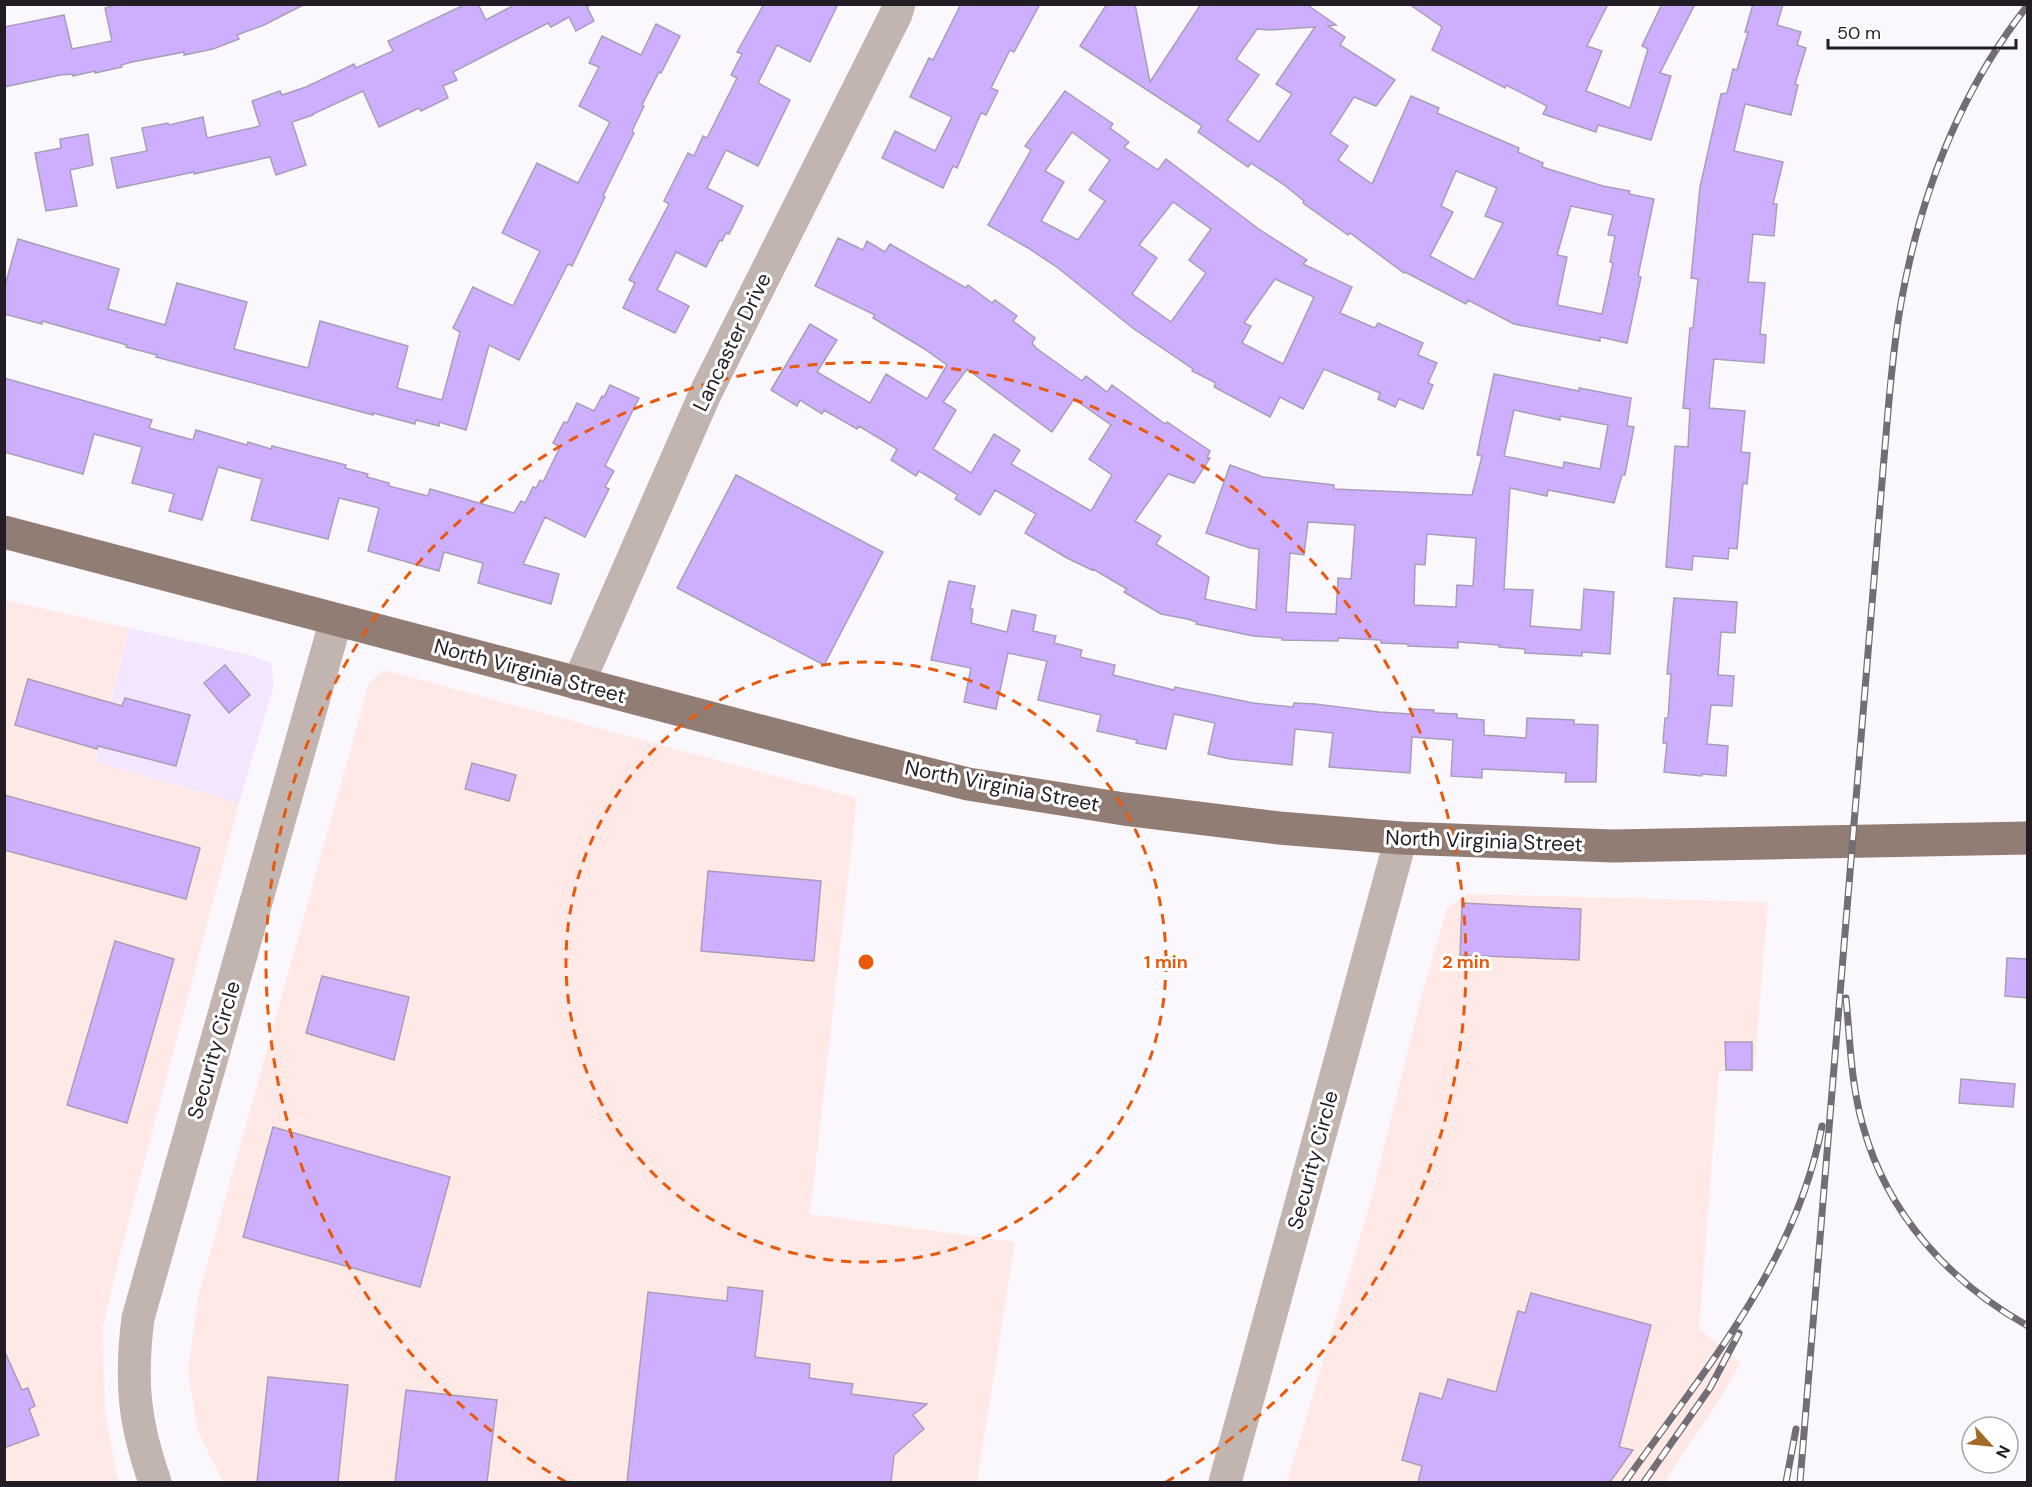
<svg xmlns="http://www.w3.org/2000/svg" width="2032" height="1487" font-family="'DM Sans',sans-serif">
<rect width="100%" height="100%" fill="#fbf8fd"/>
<polygon fill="#f4e6fe" points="129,628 246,654 271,663 274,685 239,803 95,762"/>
<g fill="#ffe9e7">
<polygon points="5,600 129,628 95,762 239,803 120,1254 103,1327 105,1412 117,1476 121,1482 5,1482"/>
<polygon points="384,670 857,798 810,1214 1015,1242 977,1482 223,1482 198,1432 188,1372 198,1297 369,683"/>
<polygon points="1467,894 1768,902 1754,1072 1719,1071 1699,1329 1741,1363 1715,1407 1668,1476 1667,1482 1287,1482 1369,1207 1421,998 1447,908"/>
</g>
<g fill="#cdaeff" stroke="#a79fb7" stroke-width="1.5" fill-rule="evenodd">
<polygon points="119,4 305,4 264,25 237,35 239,39 213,49 184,55 184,52 132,62 121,65 122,67 95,73 95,71 73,76 73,74 60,75 4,87 4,27 64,15 72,49 112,41 105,8"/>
<polygon points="466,4 478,4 486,20 516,4 592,4 587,7 594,21 576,31 569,17 551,27 548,23 453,72 457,80 443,86 448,98 421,111 419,108 379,127 363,91 313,114 313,115 292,122 306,165 276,175 270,157 194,174 194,172 117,188 111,158 147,151 142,128 168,123 169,125 203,117 207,138 260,126 252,101 280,91 282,95 306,87 354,64 356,68 393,51 388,41"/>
<polygon points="764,4 838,4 810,62 777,45 758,83 790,100 758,166 726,150 707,188 743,206 729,234 726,233 722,241 720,240 706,267 676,252 657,290 689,306 675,333 623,308 635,283 629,280 669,204 664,201 688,153 694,156 703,136 707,138 737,78 731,75 742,54 737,52"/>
<polygon points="961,4 1040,4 1014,52 1010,50 991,88 998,91 986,115 981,113 957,168 953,166 943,188 882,158 895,131 935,151 952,117 910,97 929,58 933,60"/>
<path d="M1107,4H1135L1150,82L1201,4H1306L1336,25L1328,26L1345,37L1340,45L1395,80L1376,106L1354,97L1330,134L1348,146L1338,160L1372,184L1411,96L1439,108L1437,113L1519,148L1518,152L1543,163L1542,167L1603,186L1630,191L1629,194L1654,199L1638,276L1641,277L1627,343L1600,337V341L1514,324L1468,300L1466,304L1405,272L1404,273L1350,233L1348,235L1303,203L1304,201L1283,184L1251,163L1248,167L1198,132L1202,126L1080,46ZM1315,27L1276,84L1292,94L1259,142L1227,120L1259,75L1236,59L1257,29L1269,30ZM1456,171L1497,188L1485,216L1503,223L1474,280L1430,256L1453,212L1441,206ZM1571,206L1613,215L1608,235L1615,236L1610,262L1613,263L1602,314L1557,305L1567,257L1557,255Z"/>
<polygon points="1409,4 1608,4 1587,46 1602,51 1586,91 1630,108 1648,49 1642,46 1662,4 1695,4 1660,73 1671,76 1651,140 1598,125 1596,132 1543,114 1547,106 1506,85 1505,88 1432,50 1442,27"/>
<polygon points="1753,4 1783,4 1777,25 1801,32 1797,45 1806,48 1795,84 1798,85 1791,115 1745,104 1734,151 1783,162 1773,204 1777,204 1774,236 1753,234 1748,282 1765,283 1760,334 1766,335 1764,363 1714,359 1709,408 1745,411 1741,452 1750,453 1747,484 1743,483 1737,549 1729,548 1728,559 1693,556 1692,570 1666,567 1675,446 1688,447 1690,409 1683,408 1690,328 1693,328 1698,279 1691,278 1700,187 1721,94 1727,93 1733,69 1737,70 1748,32 1745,32"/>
<polygon points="656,24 680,36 661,73 659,72 642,105 644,106 632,131 634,133 603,196 605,197 572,266 568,264 519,360 489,345 466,430 439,422 439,426 416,420 415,424 373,413 373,415 156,357 157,355 126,347 127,345 42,321 42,324 4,314 4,289 18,239 119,269 108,309 165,325 177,283 247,302 234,349 308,368 320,321 408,346 397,388 442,400 460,332 453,328 473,287 513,306 540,251 502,233 537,163 578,183 610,122 579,106 599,67 589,63 602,36 641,55"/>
<path d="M1065,91L1113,124L1110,128L1129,142L1124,147L1158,170L1166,159L1260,230L1307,260L1303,264L1352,287L1340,313L1375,328L1378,323L1423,343L1418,355L1437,363L1428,383L1433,385L1423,409L1399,399L1395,407L1378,399L1380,393L1324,369L1303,409L1280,397L1270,417L1214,387L1216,383L1192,371L1193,369L1134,329L1058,268L1028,248L988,225L1031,150L1025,146ZM1072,132L1110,160L1089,190L1105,201L1078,240L1041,221L1064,182L1045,171ZM1173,202L1211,229L1189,260L1206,273L1171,322L1132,294L1157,258L1139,245ZM1275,279L1314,297L1283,364L1242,343L1251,326L1244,323Z"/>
<polygon points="88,134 93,165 70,170 77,206 46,211 35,153 61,148 60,139"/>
<path d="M838,238L863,250L867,241L885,252L890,244L966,288L968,285L992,303L995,300L1017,316L1013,321L1035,338L1032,343L1036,348L1082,381L1086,376L1107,392L1112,385L1165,424L1167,422L1210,451L1207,458H1210L1194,483L1168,474L1135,521L1161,536L1156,544L1209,577L1205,599L1256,610L1259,549L1250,548L1206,533L1230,465L1263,477L1334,485V489L1472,495L1482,456L1477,455L1494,374L1579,391V388L1631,398L1627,426L1634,427L1625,475H1622L1614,503L1548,490L1547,496L1510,488L1504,589L1533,590L1530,626L1581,630L1584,589L1614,592L1610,654L1582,652V656L1525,653V649L1499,647V645L1458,642V648L1408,646V644L1381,643V640L1338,638V641L1282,640V638L1253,636L1196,624L1197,622L1187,619L1161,614L1124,592L1127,589L1093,569L1092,570L1067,558L1025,533L1036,514L995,490L980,515L955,499L958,495L939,483L919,471L916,476L891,460L897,449L859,426L857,429L824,410L822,414L800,400L797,406L771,390L810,324L837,340L817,372L870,403L886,374L927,399L947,365L923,348L873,318L875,315L815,286ZM967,369L1052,432L1074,399L1111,425L1089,459L1112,475L1091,511L1011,464L1020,450L994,434L971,473L933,449L956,410L943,402ZM1514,410L1560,420V416L1608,425L1600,469L1564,462L1563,468L1504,456ZM1308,522L1355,525L1351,579L1338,578L1336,614L1286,612L1290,553L1304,555ZM1427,534L1476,538L1473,586L1457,585L1456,607L1414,605L1415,564L1425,565Z"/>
<polygon points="4,378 152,420 149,428 193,440 196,430 247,445 248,442 271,449 272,446 346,465 345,468 368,474 367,477 389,483 389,486 428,496 430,489 514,513 521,501 525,503 533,487 536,488 540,480 543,482 560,447 553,443 564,422 567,423 577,403 594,411 602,396 604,397 610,385 639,398 605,466 614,471 605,487 609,489 585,537 545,517 523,564 559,574 551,604 478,583 483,563 444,552 439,571 368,551 379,508 339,498 328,539 251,520 262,479 218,467 202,520 169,511 174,494 132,483 142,447 94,434 83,474 4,452"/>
<polygon points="736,475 883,552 824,665 677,588"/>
<polygon points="949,581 975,586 970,609 973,609 971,623 1007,632 1012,610 1036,615 1033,631 1056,636 1054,643 1082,650 1080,657 1115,665 1113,675 1174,690 1175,687 1253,703 1293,707 1294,703 1315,704 1379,712 1411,714 1411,709 1434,710 1434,713 1457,714 1457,718 1484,720 1484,735 1526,738 1527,718 1574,720 1574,724 1598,725 1596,782 1565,782 1566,773 1482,769 1482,778 1451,776 1453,740 1412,737 1410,773 1329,767 1333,733 1295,729 1292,765 1230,759 1208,754 1215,723 1174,714 1166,749 1136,743 1137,740 1097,731 1101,715 1038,700 1047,661 1008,653 996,709 964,702 971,668 931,660"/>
<polygon points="1674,598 1737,602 1735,633 1721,632 1718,675 1734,676 1732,706 1711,705 1707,744 1728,746 1726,776 1702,774 1702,776 1664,772 1667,743 1663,743 1665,718 1668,718 1671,674 1667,674"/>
<polygon points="225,665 250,695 229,713 204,683"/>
<polygon points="28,679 122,706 125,698 190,715 176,766 98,746 97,749 15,725"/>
<polygon points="472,763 516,775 509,801 465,789"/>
<polygon points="4,795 200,848 186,899 4,850"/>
<polygon points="708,871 821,881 814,961 701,951"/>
<polygon points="1462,903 1581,909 1579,960 1460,955"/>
<polygon points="115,941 174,959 127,1123 67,1105"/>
<polygon points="2007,958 2028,959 2028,998 2005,996"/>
<polygon points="322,976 409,997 394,1060 306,1033"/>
<polygon points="1725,1042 1752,1042 1752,1070 1726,1070"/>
<polygon points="1961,1079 2015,1084 2013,1107 1959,1103"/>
<polygon points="273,1127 450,1177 420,1287 243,1237"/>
<polygon points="728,1287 763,1291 755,1357 810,1364 809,1378 853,1384 851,1394 927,1404 913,1415 924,1429 894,1455 891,1482 627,1482 648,1292 727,1301"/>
<polygon points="1531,1293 1651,1325 1619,1447 1633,1450 1610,1482 1418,1482 1422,1466 1402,1460 1420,1393 1442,1399 1448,1379 1496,1392 1518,1311 1525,1313"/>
<polygon points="4,1350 22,1390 28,1388 35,1406 29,1409 39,1435 4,1448"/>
<polygon points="268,1377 348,1385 338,1482 257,1482"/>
<polygon points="406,1390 497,1400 487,1482 395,1482"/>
</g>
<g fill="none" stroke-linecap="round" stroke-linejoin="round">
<g stroke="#c2b5b0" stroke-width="33">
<polyline points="578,684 706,392 896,14 899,4"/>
<path d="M155,1482C134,1423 130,1381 138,1318L336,620"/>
<polyline points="1225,1482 1401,838"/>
</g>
<polyline stroke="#927d74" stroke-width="33" points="4,532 844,753 968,784 1124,809 1279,828 1401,838 1613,846 2028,838"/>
<g stroke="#726e74" stroke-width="7">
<g id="rail">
<path d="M1846,998C1850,1040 1851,1085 1863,1126C1887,1214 1949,1282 2028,1326"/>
<path d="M1625,1482C1703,1372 1796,1264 1822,1126"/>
<polyline points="1644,1482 1710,1388 1739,1333"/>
<polyline points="1786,1482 1796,1429"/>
<path d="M1800,1482L1883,470C1888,415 1891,359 1901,303C1920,196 1960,91 2028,5"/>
</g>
</g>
<use href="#rail" stroke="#fff" stroke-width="4.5" stroke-dasharray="14" stroke-linecap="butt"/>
</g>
<g fill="none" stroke="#e8590c" stroke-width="3" stroke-dasharray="10 8">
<circle cx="866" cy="962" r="300"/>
<path d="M566 1482A600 600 0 1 1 1166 1482"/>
</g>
<g text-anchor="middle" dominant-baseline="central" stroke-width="6" stroke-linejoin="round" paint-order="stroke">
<g font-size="21" fill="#221d25" stroke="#fff">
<text transform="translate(732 342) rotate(-64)">Lancaster Drive</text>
<text transform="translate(530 671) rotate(15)">North Virginia Street</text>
<text transform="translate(1002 786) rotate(11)">North Virginia Street</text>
<text transform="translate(1484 841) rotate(2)">North Virginia Street</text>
<text transform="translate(214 1050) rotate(-74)">Security Circle</text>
<text transform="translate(1313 1160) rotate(-75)">Security Circle</text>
</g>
</g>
<circle cx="866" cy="962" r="9" fill="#e8590c" stroke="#fff" stroke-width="3"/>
<g font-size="18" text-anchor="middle" font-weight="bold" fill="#e8590c" stroke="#fff" stroke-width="6" stroke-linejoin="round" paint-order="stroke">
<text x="1166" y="968">1 min</text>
<text x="1466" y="968">2 min</text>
</g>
<rect width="2032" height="1487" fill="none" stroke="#221d25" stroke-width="12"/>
<g transform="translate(1990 1445) rotate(117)"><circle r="28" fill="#ffffff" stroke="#a7a5a8" stroke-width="1.5"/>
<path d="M0-4.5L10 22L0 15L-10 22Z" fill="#a36928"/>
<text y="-9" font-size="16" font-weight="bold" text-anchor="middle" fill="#221d25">N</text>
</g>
<path d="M1828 39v9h188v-9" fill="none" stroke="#221d25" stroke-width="3"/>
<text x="1837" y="39" font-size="18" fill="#221d25" stroke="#ffffff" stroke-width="4.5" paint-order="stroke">50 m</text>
</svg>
